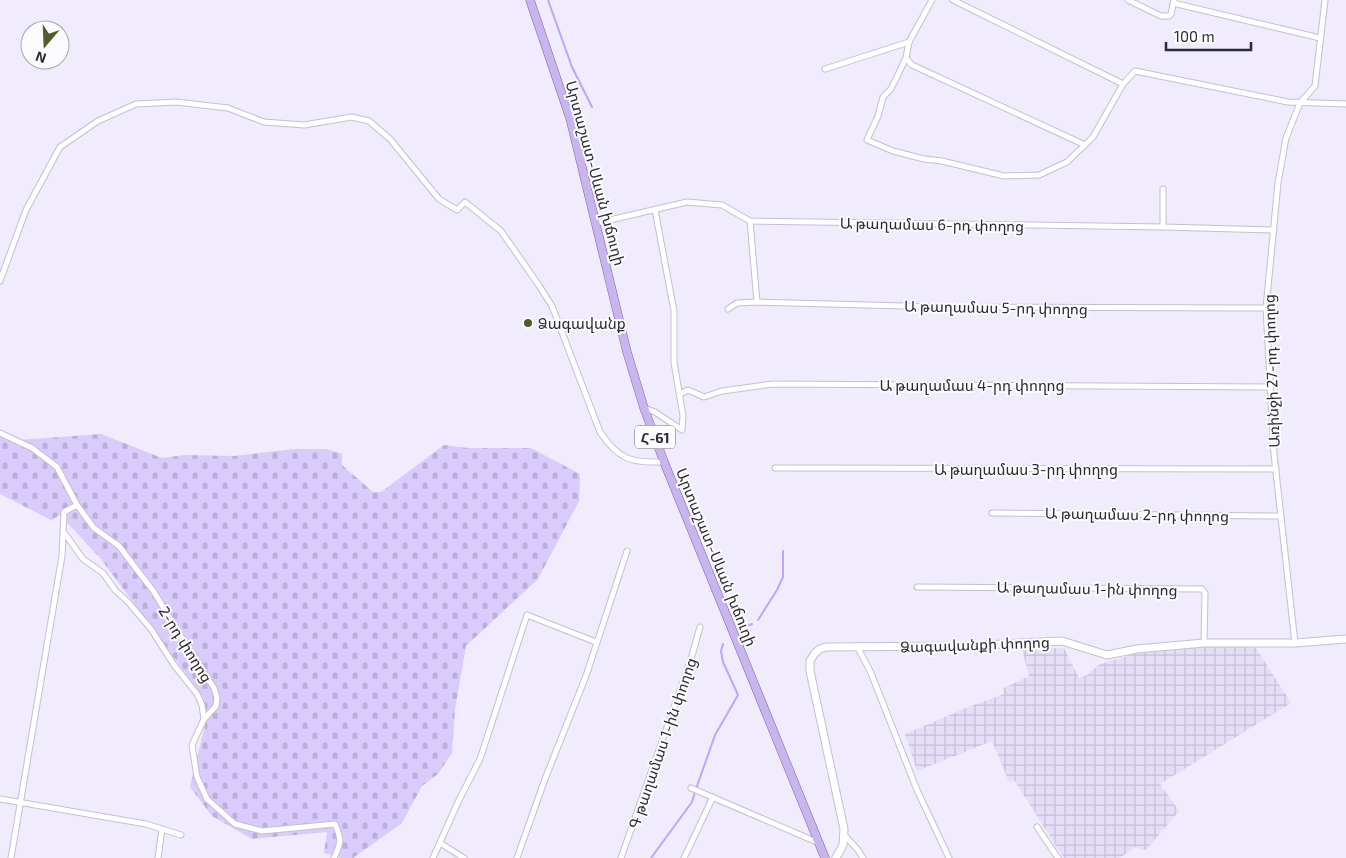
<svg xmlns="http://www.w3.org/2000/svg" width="1346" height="858" font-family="'Exo 2','Noto Sans Armenian',sans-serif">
<defs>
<pattern id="industrial-grid" width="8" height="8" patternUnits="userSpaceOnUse" patternTransform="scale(1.25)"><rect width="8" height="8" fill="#e5def8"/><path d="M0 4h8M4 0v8" fill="none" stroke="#c5bfd5"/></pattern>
<pattern id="cemetery-stones" width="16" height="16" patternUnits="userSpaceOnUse" patternTransform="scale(1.25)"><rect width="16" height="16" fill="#dacbfd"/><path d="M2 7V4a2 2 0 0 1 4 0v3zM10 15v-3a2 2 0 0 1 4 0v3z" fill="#bbaed9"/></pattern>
</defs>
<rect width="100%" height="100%" fill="#f0ebfd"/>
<polygon fill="url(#industrial-grid)" points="1231,645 1256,648 1291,703 1160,784 1179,811 1146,850 1135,847 1120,858 1064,858 1014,780 1009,782 992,741 917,771 905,734 968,707 1004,694 1002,689 1029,676 1022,649 1064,648 1079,678 1087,675 1100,664 1134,654 1175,649"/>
<polygon fill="url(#cemetery-stones)" points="0,434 18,440 101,434 162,458 185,455 234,456 294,449 327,449 342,454 342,465 373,492 381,492 444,445 468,448 531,448 580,474 579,501 538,579 466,646 455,709 452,753 438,774 422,786 402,823 353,858 343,858 324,853 327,832 252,839 212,816 190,787 207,717 203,697 101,559 60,515 51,520 0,494"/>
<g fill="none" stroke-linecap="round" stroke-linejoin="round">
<g stroke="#c0a4fb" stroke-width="2">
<polyline points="548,0 572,67 592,107"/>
<polyline points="758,620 777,590 783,577 783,551"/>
<polyline points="747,626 752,624"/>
<polyline points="696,789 715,735 738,695 723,662 721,651 723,644"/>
<polyline points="651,858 692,802 695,792"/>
</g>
<g stroke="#c4bfd1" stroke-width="7">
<g id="street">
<polyline points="932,0 909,42 906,58 891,89 883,97 878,116 867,140 893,151 924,159 942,161 1004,176 1039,175 1067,162 1093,137 1123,84 1135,71 1288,102 1346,104"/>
<polyline points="953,0 1123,84"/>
<polyline points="1128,0 1161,16 1169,16 1171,14 1174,0"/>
<polyline points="1173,3 1320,38"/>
<polyline points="906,58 912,65 1085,145"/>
<polyline points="825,69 909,42"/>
<polyline points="1163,189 1163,227"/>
<polyline points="750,221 757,302"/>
<polyline points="597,223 687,202 722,205 750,221 1163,227 1274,230"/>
<path d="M0,281L26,210L60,147L98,121L136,104L176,102L228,108L264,122L304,125L352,117L369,121L390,139L439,199L457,210L465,202L501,231L538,284L552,306L600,432C619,460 631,463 664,462"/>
<polyline points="728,309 737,303 757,302 942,307 1266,308"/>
<polyline points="680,394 688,390 704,397 722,391 773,384 1270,387"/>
<polyline points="644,408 655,412 682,430 683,416 674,362 674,311 655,210"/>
<path d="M0,433L32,448L57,467L77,505L94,528L119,546L154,592L188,648L214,688L217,698L216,706L204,719L192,745L197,777L207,799L235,824L262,831L335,824C342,840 341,843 334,858"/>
<polyline points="775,468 1276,469"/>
<polyline points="992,513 1281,516"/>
<polyline points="63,531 83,559 103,573 115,590 128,602 151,629 174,665 197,694 202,705 204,719"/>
<polyline points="917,587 1202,589 1205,593 1204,643"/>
<polyline points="1295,643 1274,454 1266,308 1278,183 1286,138 1300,103 1315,86 1325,0"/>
<polyline points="857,646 871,673 917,790 949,858"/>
<polyline points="691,788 819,843"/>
<polyline points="0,799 146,824 181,835"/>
<polyline points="1037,827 1058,858"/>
<polyline points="845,836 858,850 863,858"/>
<polyline points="440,843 464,858"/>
<polyline points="11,858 62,556 64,512 77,505"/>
<polyline points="158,858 162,829"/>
<polyline points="433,858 459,800 480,759 527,615 596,642"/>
<polyline points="517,858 545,779 586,676 627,551"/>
<polyline points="621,858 691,659 700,627"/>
<polyline points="684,858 713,797"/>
</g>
</g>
<g stroke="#c4bfd1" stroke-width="9">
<polyline id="secondary" points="836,858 843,845 844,829 810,671 810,661 815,653 820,649 826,647 963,646 1062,641 1107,655 1137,649 1204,643 1295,643 1346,639"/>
</g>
<g stroke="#7a65a4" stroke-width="9">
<polyline id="primary" points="530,0 570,118 627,352 644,408 664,462 825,858"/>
</g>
<use href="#street" stroke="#fff" stroke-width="5"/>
<use href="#secondary" stroke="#fff" stroke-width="7"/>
<use href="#primary" stroke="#c8b5ee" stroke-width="8"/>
</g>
<circle fill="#535c2b" stroke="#fcfbfe" stroke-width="2" cx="528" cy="323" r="5"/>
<g text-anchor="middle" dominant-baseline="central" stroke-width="4" stroke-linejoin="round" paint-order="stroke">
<rect fill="#fcfbfe" stroke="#6b696f" stroke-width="1" x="635" y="425.5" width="40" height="23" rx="4"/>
<g font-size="14" font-weight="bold" fill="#2d2b32">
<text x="655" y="437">Հ-61</text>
</g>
<g font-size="15" fill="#2d2b32" stroke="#fcfbfe">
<text transform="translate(596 173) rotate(75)">Արտաշատ-Սևան խճուղի</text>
<text transform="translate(932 224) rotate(1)">Ա թաղամաս 6-րդ փողոց</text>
<text transform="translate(996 307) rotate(1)">Ա թաղամաս 5-րդ փողոց</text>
<text transform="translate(1271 371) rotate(-92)">Առինջի 27-րդ փողոց</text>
<text x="972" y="385">Ա թաղամաս 4-րդ փողոց</text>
<text x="1026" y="469">Ա թաղամաս 3-րդ փողոց</text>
<text transform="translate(1137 514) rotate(1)">Ա թաղամաս 2-րդ փողոց</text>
<text transform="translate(717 557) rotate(68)">Արտաշատ-Սևան խճուղի</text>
<text transform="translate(1087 588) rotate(1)">Ա թաղամաս 1-ին փողոց</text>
<text transform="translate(186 644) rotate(58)">2-րդ փողոց</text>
<text transform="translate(975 644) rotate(-2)">Ձագավանքի փողոց</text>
<text transform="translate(662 743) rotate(-71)">Գ թաղամաս 1-ին փողոց</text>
</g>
<g font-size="15" fill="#2d2b32" stroke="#fcfbfe" text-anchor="start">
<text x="538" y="323">Ձագավանք</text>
</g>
</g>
<g transform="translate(45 45) rotate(199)"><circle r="24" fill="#fcfbfe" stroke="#a9a8ac"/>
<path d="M0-4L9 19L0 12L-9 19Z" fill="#535c2b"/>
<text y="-8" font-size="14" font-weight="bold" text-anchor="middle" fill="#2d2b32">N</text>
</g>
<path d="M1166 42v8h85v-8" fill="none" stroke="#2d2b32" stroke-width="2.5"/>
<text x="1174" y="42" font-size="15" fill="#2d2b32" stroke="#fcfbfe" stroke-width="4" paint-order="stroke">100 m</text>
</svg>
